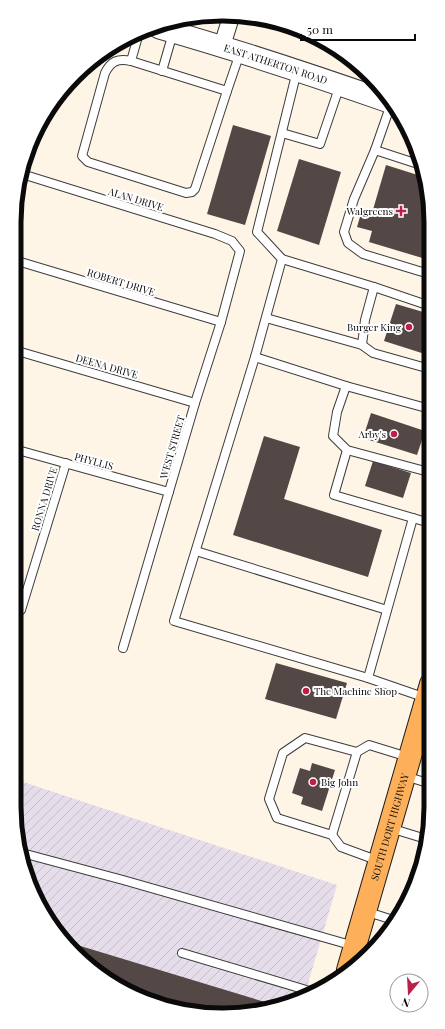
<svg xmlns="http://www.w3.org/2000/svg" width="445" height="1029" font-family="'Playfair Display',serif">
<defs>
<pattern id="industrial-furrows" width="10" height="10" patternUnits="userSpaceOnUse"><rect width="10" height="10" fill="#e6ddea"/><path d="M-1 1l2-2M0 10L10 0M9 11l2-2" fill="none" stroke="#c4bcc7"/></pattern>
</defs>
<rect width="100%" height="100%" fill="#fff5e7"/>
<polygon fill="url(#industrial-furrows)" points="14,779 337,885 305,994 250,1013 182,1011 118,987 66,944 25,874 14,806"/>
<g fill="#534846">
<polygon points="233,125 271,136 245,225 207,214"/>
<polygon points="299,159 341,172 319,245 277,231"/>
<polygon points="386,165 424,177 429,195 429,260 369,242 372,231 357,227 362,210 372,213"/>
<polygon points="396,304 430,314 430,351 428,355 384,341"/>
<polygon points="371,413 425,431 417,455 363,438"/>
<polygon points="264,436 300,447 284,499 382,530 368,577 233,535"/>
<polygon points="373,461 411,473 403,498 365,486"/>
<polygon points="276,663 347,683 336,719 265,699"/>
<polygon points="312,763 335,770 322,811 301,804 303,797 292,793 300,768 310,771"/>
<polygon points="64,941 275,1005 250,1013 182,1011 118,987 66,944"/>
</g>
<g fill="none" stroke-linecap="round" stroke-linejoin="round">
<g stroke="#3d3d3d" stroke-width="10">
<g id="service">
<polyline points="139,33 131,61 227,91 240,53"/>
<path d="M131,61C118,58 111,61 105,73L82,156L88,162L186,193L192,192L195,189L227,91"/>
<polyline points="162,71 173,33"/>
<polyline points="297,71 257,232 282,259 255,357 174,621 368,678 426,698"/>
<polyline points="282,133 320,144 340,85"/>
<polyline points="375,150 391,104"/>
<polyline points="421,165 375,150 354,199 344,232 348,243 363,254 429,274"/>
<polyline points="22,174 215,234 232,241 240,251 221,322 195,403 123,648"/>
<polyline points="282,259 374,287 430,306"/>
<polyline points="14,260 221,322"/>
<polyline points="266,318 362,345 373,353 430,369"/>
<polyline points="362,345 365,320 374,287"/>
<polyline points="14,350 195,403"/>
<polyline points="255,357 346,386"/>
<polyline points="430,409 346,386 337,412 333,436 347,450 425,471 430,471"/>
<polyline points="14,449 169,492"/>
<polyline points="347,450 334,495 430,523"/>
<polyline points="196,551 387,610"/>
<polyline points="21,610 66,463"/>
<polyline points="368,678 413,518"/>
<polyline points="357,752 305,738 283,753 269,799 277,818 332,835 341,847 379,861"/>
<polyline points="405,776 431,784"/>
<polyline points="390,828 426,839"/>
<polyline points="332,835 357,752 369,745 408,757"/>
<polyline points="22,853 123,880 354,946"/>
<polyline points="365,911 393,920"/>
<polyline points="182,953 313,992"/>
</g>
</g>
<g stroke="#3d3d3d" stroke-width="18">
<polyline id="minor" points="222,46 231,17"/>
</g>
<g stroke="#3d3d3d" stroke-width="23">
<g id="tertiary">
<path id="s1" d="M159,28C237,50 315,76 392,103"/>
</g>
</g>
<g stroke="#1b1b1b" stroke-width="24">
<g id="primary">
<path id="s2" d="M348,970L431,684"/>
</g>
</g>
<use href="#service" stroke="#fff" stroke-width="8"/>
<use href="#minor" stroke="#fff" stroke-width="16"/>
<use href="#tertiary" stroke="#fff" stroke-width="21"/>
<use href="#primary" stroke="#fdb059" stroke-width="22"/>
</g>
<g fill="#bd1f4a" stroke="#fff" stroke-width="1.5">
<path d="M399 205h4v4h4v4h-4v4h-4v-4h-4v-4h4z"/>
<circle cx="409" cy="327" r="4"/>
<circle cx="394" cy="434" r="4"/>
<circle cx="306" cy="691" r="4"/>
<circle cx="313" cy="782" r="4"/>
</g>
<g text-anchor="middle" dominant-baseline="central" stroke-width="4" stroke-linejoin="round" paint-order="stroke">
<g font-size="10" fill="#0a0a0a" stroke="#fff">
<text stroke="none"><textPath href="#s1" startOffset="122">EAST ATHERTON ROAD</textPath></text>
<text transform="translate(136 199) rotate(17)">ALAN DRIVE</text>
<text transform="translate(121 282) rotate(17)">ROBERT DRIVE</text>
<text transform="translate(107 366) rotate(16)">DEENA DRIVE</text>
<text transform="translate(172 447) rotate(-74)">WEST STREET</text>
<text transform="translate(94 461) rotate(15)">PHYLLIS</text>
<text transform="translate(44 499) rotate(-73)">RONNA DRIVE</text>
<text stroke="none"><textPath href="#s2" startOffset="149">SOUTH DORT HIGHWAY</textPath></text>
</g>
<g font-size="10" fill="#0a0a0a" stroke="#fff" text-anchor="end">
<text x="393" y="211">Walgreens</text>
<text x="401" y="327">Burger King</text>
<text x="386" y="434">Arby's</text>
<text x="314" y="691" text-anchor="start">The Machine Shop</text>
<text x="321" y="782" text-anchor="start">Big John</text>
</g>
</g>
<path d="M0 0H445V1029H0ZM222 21H223A201 201 0 0 1 424 222V807A201 201 0 0 1 223 1008H222A201 201 0 0 1 21 807V222A201 201 0 0 1 222 21Z" fill="#fff" fill-rule="evenodd"/>
<path fill="none" stroke="#0a0a0a" stroke-width="5" d="M222 21H223A201 201 0 0 1 424 222V807A201 201 0 0 1 223 1008H222A201 201 0 0 1 21 807V222A201 201 0 0 1 222 21Z"/>
<g transform="translate(409 993) rotate(198)"><circle r="19" fill="#ffffff" stroke="#9d9d9d"/>
<path d="M0-3L7 15L0 10L-7 15Z" fill="#bd1f4a"/>
<text y="-6" font-size="11" font-weight="bold" text-anchor="middle" fill="#0a0a0a">N</text>
</g>
<path d="M301 34v6h114v-6" fill="none" stroke="#0a0a0a" stroke-width="2"/>
<text x="307" y="34" font-size="12" fill="#0a0a0a" stroke="#ffffff" stroke-width="3" paint-order="stroke">50 m</text>
</svg>
